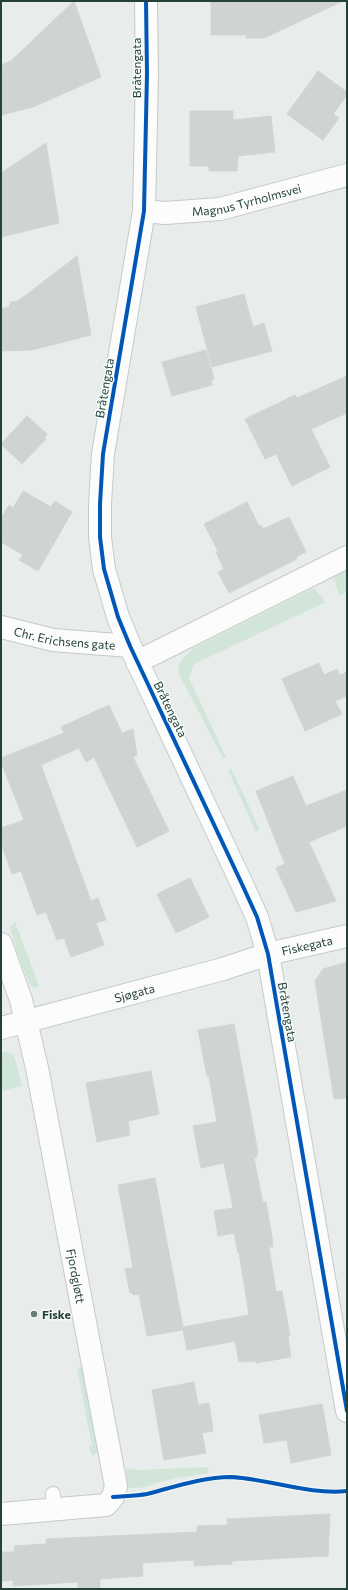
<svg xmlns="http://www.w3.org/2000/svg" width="348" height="1590" font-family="Commissioner,sans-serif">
<rect width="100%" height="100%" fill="#e8edeb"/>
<g fill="#d1e6d8">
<polygon points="347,570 347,592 339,596 334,578"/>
<path d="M314,588L326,602L194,664L189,678L226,757L223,759L178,672C178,661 186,655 194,648Z"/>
<polygon points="231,768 260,830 256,832 228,770"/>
<polygon points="15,922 39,986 34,988 30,985 18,955 10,927"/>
<polygon points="1,1052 8,1052 14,1055 22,1086 1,1091"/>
<polygon points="83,1367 99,1452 92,1456 89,1446 92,1446 77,1368"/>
<path d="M208,1467L209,1473C195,1475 181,1477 168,1480C155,1483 140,1491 127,1487L126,1468L138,1470Z"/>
</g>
<g fill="#cfd4d2" stroke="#d1d6d4">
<polygon points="74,1 101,77 33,107 1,115 1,65 11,61"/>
<polygon points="211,1 343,1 264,38 246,38 247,35 211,35"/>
<polygon points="318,71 347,92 347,95 333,114 339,118 323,140 287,114"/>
<polygon points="190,111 233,111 233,120 271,116 275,152 238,156 237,171 209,171 209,166 190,166"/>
<polygon points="46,143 59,223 1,237 1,173"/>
<polygon points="77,256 91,335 32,350 1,351 1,309 9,307 11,302 18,301"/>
<polygon points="244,294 253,327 264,323 272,351 212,367 196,307"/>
<polygon points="206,350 214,379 211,380 212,385 172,396 162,362"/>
<polygon points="347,376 347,413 311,429 330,467 292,486 276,454 265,459 245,419 295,395 297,398"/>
<polygon points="27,416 47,434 45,438 46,439 22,464 1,444"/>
<polygon points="23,491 51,507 55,501 72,512 38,571 19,560 23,555 1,542 1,518 9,505 13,508"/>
<polygon points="247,502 259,526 261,525 263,529 289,517 306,552 296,557 297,559 229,593 218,572 224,569 216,552 218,551 204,524"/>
<polygon points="319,663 324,675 337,669 340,675 347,672 347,696 335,701 342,714 305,731 282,679"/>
<polygon points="109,705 122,733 133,729 137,755 133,757 169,831 137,847 94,757 86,762 79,748 41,765 91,901 98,898 106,920 96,923 104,945 71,957 64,938 57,940 46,912 37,915 21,871 12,874 1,843 1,828 24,820 1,762 1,758 64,733 61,727"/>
<polygon points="293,776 306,806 347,790 347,826 309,842 336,901 296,912 276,868 285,864 256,791"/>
<polygon points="190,878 209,917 176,933 157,894"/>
<polygon points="347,962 347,1098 334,1099 315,981 323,969"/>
<polygon points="234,1024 258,1153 257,1153 257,1157 254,1158 263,1203 266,1202 272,1237 273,1247 269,1247 276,1292 282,1291 290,1336 288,1336 291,1357 256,1363 255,1361 239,1362 235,1341 187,1350 183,1330 147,1336 139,1294 133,1295 132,1292 130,1293 125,1269 133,1268 118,1185 155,1178 183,1327 249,1315 239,1253 238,1253 234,1233 218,1236 214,1211 233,1208 224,1163 201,1168 193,1126 217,1122 209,1076 207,1076 198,1030"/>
<polygon points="151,1071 159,1114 128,1121 130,1135 97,1142 86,1083"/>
<polygon points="194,1382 198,1405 209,1403 213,1431 202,1433 206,1453 164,1460 152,1390"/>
<polygon points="322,1404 331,1455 291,1463 287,1440 264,1443 259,1415"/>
<polygon points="330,1514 328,1556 232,1561 232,1564 194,1566 194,1560 142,1563 143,1576 100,1579 100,1589 78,1589 78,1582 13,1586 13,1580 1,1581 1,1552 15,1552 14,1546 46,1544 46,1539 197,1532 197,1526 228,1525 227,1519"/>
</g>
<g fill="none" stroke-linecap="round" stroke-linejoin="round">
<g stroke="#c5cac8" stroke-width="16">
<polyline id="lane" points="53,1494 54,1510"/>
</g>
<g stroke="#c5cac8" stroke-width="24">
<g id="street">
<path id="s1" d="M144,211L165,213L220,209L347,175"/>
<path id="s2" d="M1,627L53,640L130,646"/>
<polyline points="137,662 347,557"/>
<path id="s3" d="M1,944L21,1000L37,1068L116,1486L113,1497L106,1505L1,1514"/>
<polyline points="268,954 347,1411"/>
</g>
</g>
<g stroke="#c3cbc8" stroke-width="24">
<g id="secondary">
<polyline points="146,1 147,74 144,211 103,454 100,504 100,537 104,569 118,617 130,646 241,882 257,917 268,954"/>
<path id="s4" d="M1,1028L223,969L268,954L347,936"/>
</g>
</g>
<use href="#lane" stroke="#fcfcfc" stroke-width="14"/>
<use href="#street" stroke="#fcfcfc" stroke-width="22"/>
<use href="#secondary" stroke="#fcfcfc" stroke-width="22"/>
<g stroke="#f7fbf9" stroke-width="6">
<g id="cycleway">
<polyline points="146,1 147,74 144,211 103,454 100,504 100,537 104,569 118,617 130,646 241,882 257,917 268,954 347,1411"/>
<path d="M113,1497C124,1496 136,1496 147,1494C174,1487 203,1477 231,1477C270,1479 308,1495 347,1491"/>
</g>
</g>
<use href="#cycleway" stroke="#0057b8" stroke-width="4"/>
</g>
<circle fill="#697e78" stroke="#f7fbf9" stroke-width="1.5" cx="34" cy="1314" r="4"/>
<g text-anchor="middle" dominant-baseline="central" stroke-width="3" stroke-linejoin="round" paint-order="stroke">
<g font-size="12" fill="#24423a" stroke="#f7fbf9">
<text transform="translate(136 68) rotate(-90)">Bråtengata</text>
<text stroke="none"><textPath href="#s1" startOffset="104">Magnus Tyrholmsvei</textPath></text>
<text transform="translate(104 388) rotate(-80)">Bråtengata</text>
<text stroke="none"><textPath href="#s2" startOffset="65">Chr. Erichsens gate</textPath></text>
<text transform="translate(171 709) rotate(64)">Bråtengata</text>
<text stroke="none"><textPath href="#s4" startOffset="317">Fiskegata</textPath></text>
<text stroke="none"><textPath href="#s4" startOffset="138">Sjøgata</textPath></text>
<text transform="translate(288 1012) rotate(80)">Bråtengata</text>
<text stroke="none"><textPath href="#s3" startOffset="341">Fjordgløtt</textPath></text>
</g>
<g font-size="12" font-weight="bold" fill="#24423a" stroke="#f7fbf9" text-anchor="start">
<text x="42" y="1314">Fiske</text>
</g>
</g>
<rect width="348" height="1590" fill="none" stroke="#24423a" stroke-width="4"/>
</svg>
